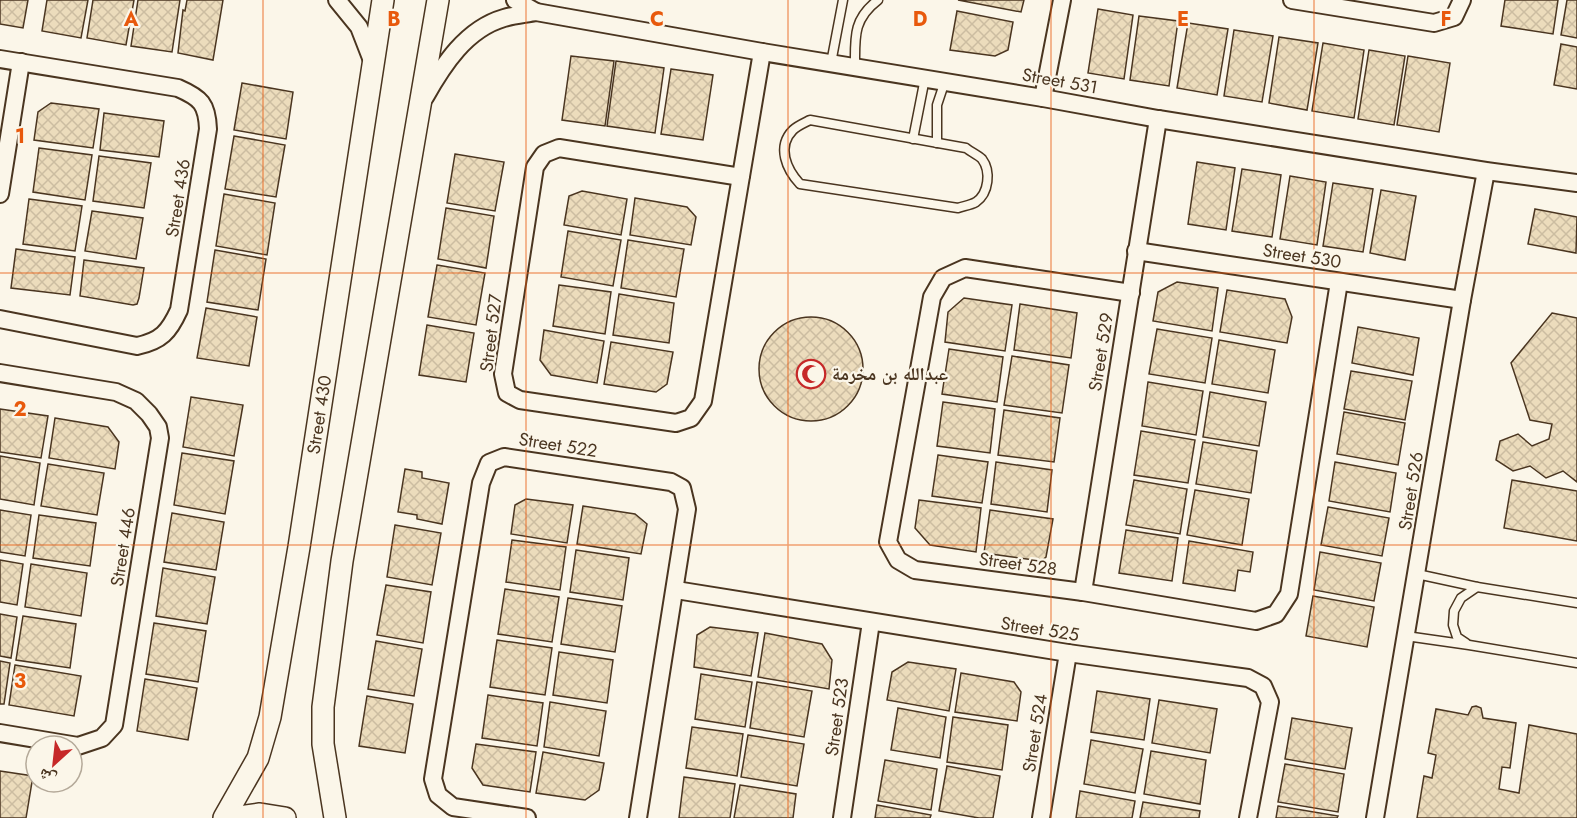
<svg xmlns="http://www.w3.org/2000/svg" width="1577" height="818" font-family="Jost,'Noto Naskh Arabic',sans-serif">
<defs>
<pattern id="building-cross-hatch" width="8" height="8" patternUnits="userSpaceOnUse" patternTransform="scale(1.5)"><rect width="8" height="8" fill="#ecdcbc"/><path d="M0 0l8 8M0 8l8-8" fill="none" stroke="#ccbda1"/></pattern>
</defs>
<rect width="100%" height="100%" fill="#fbf6e9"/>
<g fill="url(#building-cross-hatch)" stroke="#4a3520" stroke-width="1.5">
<polygon points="0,0 28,0 23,28 0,24"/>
<polygon points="47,0 88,0 81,38 42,31"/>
<polygon points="93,0 134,0 126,45 87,38"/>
<polygon points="138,0 180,0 172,52 131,46"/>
<polygon points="187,0 223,0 213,60 178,53 183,10 185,11"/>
<polygon points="958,0 1024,0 1021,12"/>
<polygon points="1505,0 1558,0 1553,34 1501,26"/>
<polygon points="1567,0 1577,0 1577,38 1561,35"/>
<polygon points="1098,9 1133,15 1124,79 1088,73"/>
<polygon points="957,11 1013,22 1008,50 995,56 950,50"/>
<polygon points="1139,16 1178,21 1169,86 1130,80"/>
<polygon points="1188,23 1228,29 1217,95 1177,88"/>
<polygon points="1234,30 1273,36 1262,102 1224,96"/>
<polygon points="1279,37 1318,43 1307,110 1269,103"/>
<polygon points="1323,43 1364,50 1354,118 1312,111"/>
<polygon points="1561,44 1577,47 1577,89 1554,85"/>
<polygon points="1369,50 1405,56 1394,125 1358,119"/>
<polygon points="571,56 614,61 605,126 562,120"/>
<polygon points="1408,56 1450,63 1439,132 1397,125"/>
<polygon points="616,61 664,68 655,133 607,126"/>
<polygon points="671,69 713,75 703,140 661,134"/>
<polygon points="242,83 293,92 286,139 234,130"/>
<polygon points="51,103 99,109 93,148 34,140 38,112"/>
<polygon points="104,113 164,121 159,157 100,150"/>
<polygon points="234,136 285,145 276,197 225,189"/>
<polygon points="39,148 92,155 85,200 33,192"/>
<polygon points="455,154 504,162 495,211 447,203"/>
<polygon points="99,156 151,163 144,208 93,201"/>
<polygon points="1197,162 1235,168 1226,230 1188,224"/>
<polygon points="1242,169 1281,175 1272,237 1232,231"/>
<polygon points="1290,176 1326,182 1317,245 1280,239"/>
<polygon points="1333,183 1373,189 1363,252 1323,246"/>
<polygon points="1381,190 1416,196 1405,260 1370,253"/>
<polygon points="582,191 627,199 621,235 564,225 569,196"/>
<polygon points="224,194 275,203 267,255 216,246"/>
<polygon points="635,198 687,207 696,217 691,245 630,235"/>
<polygon points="29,199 82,206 75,251 23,244"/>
<polygon points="446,208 494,216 486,268 438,259"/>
<polygon points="1535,209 1577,217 1576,253 1528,244"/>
<polygon points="92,211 143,218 136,259 85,251"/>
<polygon points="568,231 621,240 613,286 561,277"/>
<polygon points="628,240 684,249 676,297 621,288"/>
<polygon points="16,249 75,257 70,295 11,288"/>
<polygon points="215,250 266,259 258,310 207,302"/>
<polygon points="84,260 144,268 139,298 137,304 133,305 80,296"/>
<polygon points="437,265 485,273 476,325 428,317"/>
<polygon points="1177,282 1218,288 1212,331 1153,321 1158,292"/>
<polygon points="559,285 611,292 605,334 553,326"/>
<polygon points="1227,290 1285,299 1292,317 1287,343 1220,332"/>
<polygon points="619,294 674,303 669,343 613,335"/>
<polygon points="964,298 1012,305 1005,351 945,342 948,312"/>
<polygon points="1020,304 1077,313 1071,358 1014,350"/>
<polygon points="206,308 257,317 249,366 197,358"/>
<polygon points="1552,313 1577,318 1577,482 1563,471 1546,478 1530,466 1513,471 1496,460 1500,441 1518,434 1532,446 1549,439 1552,424 1530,420 1511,363"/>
<circle cx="811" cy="369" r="52"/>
<polygon points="427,325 474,333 466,382 419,375"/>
<polygon points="1358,327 1419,338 1413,375 1352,363"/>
<polygon points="1157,329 1212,338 1205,383 1149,374"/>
<polygon points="544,330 604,341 597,383 551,375 540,360"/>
<polygon points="1219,340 1275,350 1268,393 1212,384"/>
<polygon points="611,342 673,352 667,384 656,392 604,384"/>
<polygon points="949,349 1003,357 997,402 942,394"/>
<polygon points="1012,356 1069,365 1062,413 1004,405"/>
<polygon points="1351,371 1412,381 1405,420 1344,409"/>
<polygon points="1148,382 1203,391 1196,435 1142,426"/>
<polygon points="1210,392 1266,402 1259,446 1203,437"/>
<polygon points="191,397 243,405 234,456 183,447"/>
<polygon points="943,402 995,409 990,453 937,446"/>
<polygon points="0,409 48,416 41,458 0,452"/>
<polygon points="1004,410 1060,418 1054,462 998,455"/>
<polygon points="1344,412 1405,423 1398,465 1337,454"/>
<polygon points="55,418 108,427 119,442 115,469 49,458"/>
<polygon points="1141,431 1195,440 1188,483 1134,475"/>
<polygon points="1203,442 1257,451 1251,493 1196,484"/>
<polygon points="182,453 234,461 225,514 174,505"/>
<polygon points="938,455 988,462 982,503 932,496"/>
<polygon points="0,456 40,463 34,505 0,499"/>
<polygon points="996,462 1052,470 1047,512 991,504"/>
<polygon points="1335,462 1396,473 1390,512 1329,501"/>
<polygon points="48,464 104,473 97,515 41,506"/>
<polygon points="405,469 422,472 422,478 449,483 442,524 417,519 417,515 398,512"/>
<polygon points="1134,480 1187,489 1180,534 1126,525"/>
<polygon points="1512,480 1577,491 1577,541 1504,528"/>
<polygon points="1195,490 1249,499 1242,545 1187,535"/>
<polygon points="526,499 573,505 567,543 511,534 515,505"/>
<polygon points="919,500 981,508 976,552 930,545 915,528"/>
<polygon points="583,506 635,514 647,524 641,554 577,544"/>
<polygon points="1328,507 1389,518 1382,556 1321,545"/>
<polygon points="0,510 31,515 25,556 0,552"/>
<polygon points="990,510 1053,519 1046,557 1041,561 984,553"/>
<polygon points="172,513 224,522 216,570 164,562"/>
<polygon points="39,515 96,523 90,566 33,558"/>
<polygon points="395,525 441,533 432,585 387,577"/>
<polygon points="1126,530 1178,538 1172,581 1119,573"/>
<polygon points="512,540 566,547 560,590 506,582"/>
<polygon points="1189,541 1253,552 1250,572 1238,570 1235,591 1183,583"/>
<polygon points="576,550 629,558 623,600 570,592"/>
<polygon points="1320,552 1381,563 1374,601 1314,590"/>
<polygon points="0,560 23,564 17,605 0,602"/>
<polygon points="31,564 87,573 81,616 25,607"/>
<polygon points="163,568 215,577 207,624 156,616"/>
<polygon points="386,585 431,592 423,643 377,635"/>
<polygon points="505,589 559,597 552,642 498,634"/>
<polygon points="1313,596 1374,607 1367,647 1306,636"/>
<polygon points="568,598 622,606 615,652 561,644"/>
<polygon points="0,614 17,617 11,658 0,656"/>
<polygon points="23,616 76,624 70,668 16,660"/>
<polygon points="154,623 206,631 198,682 146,674"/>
<polygon points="710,627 758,633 751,676 694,667 697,635"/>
<polygon points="765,633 822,644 832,660 829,689 758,677"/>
<polygon points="497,640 552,648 545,695 490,687"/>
<polygon points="376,641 422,649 414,696 368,689"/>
<polygon points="559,652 613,660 607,703 553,695"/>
<polygon points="0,661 10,663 4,704 0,704"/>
<polygon points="908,662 956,669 949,711 887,700 892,672"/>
<polygon points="15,665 81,676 74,716 9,705"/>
<polygon points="961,673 1014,682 1021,692 1017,721 955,712"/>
<polygon points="701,674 752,682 745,727 695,719"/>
<polygon points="145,679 197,688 188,740 137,731"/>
<polygon points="757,682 812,691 804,737 750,728"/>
<polygon points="1097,691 1150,699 1144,740 1091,732"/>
<polygon points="488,695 543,703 537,746 482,738"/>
<polygon points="367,696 413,704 405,753 359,746"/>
<polygon points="1159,700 1217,709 1210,753 1152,743"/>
<polygon points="550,702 606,711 599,756 544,747"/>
<polygon points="1476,706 1481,708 1483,718 1516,723 1510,768 1502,767 1499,789 1519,793 1529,725 1577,734 1577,818 1417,818 1424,776 1432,778 1436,755 1428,753 1436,709 1468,715 1472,707"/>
<polygon points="898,708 946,717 940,758 891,750"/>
<polygon points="953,717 1008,725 1002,770 947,762"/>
<polygon points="1292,718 1352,728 1345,769 1285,759"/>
<polygon points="692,727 743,734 737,776 686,768"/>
<polygon points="748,735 804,744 797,786 741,777"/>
<polygon points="1091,740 1143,749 1135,793 1084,784"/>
<polygon points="476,744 536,752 530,792 483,785 472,768"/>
<polygon points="1151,751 1206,760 1200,804 1144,794"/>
<polygon points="543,752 604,763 599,790 585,800 536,793"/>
<polygon points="885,760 937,769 931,810 878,801"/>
<polygon points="1285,764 1344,774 1338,812 1278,802"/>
<polygon points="947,766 1000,776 993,818 979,818 939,811"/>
<polygon points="0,771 33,776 26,818 0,818"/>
<polygon points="684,777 735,784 730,818 679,818"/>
<polygon points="740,785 796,794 793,818 734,818"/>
<polygon points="1080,791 1135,801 1132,818 1076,818"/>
<polygon points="1143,802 1200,811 1199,818 1140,818"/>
<polygon points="877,805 931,815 930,818 875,818"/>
<polygon points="1278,806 1338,816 1337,818 1276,818"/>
</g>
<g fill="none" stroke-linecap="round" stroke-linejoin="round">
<g stroke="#4a3520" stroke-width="11">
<g id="service">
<polyline points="831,63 843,0"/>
<path d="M855,66C855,37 853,19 878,0"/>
<path d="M810,120L966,148C971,152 978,155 982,159C991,171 989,193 976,202C971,205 964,206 958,208L800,184C787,170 776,147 793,130C797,126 804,123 810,120Z"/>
<polyline points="913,139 925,78"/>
<polyline points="937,143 937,105 945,81"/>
<polyline points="1417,574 1477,587 1577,603"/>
<polyline points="1406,636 1469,645 1577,663"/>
<polyline points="1466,643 1457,637 1453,625 1454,611 1461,598 1477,587"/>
</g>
</g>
<g stroke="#4a3520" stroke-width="20">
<g id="minor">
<polyline points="337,0 359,27 373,63"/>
<polyline points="515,0 536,12"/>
<polyline points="1292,0 1434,23 1454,17 1462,0"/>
<path d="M0,59L178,88C201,98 207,104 208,129L179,310C169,332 161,341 137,346L0,319"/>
<path d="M425,97C443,65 466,29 504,18C514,15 526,14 536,12L762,52L1043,98L1158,119L1486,171L1577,183"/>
<polyline points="1043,98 1062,0"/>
<polyline points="741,177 559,148 544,154 535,167 503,374 507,393 520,400 676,423 691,418 703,401 762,52"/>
<polyline points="0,194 21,62"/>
<polyline points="1136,251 1462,300"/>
<polyline points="1131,293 965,268 943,278 932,297 888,542 898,560 915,570 1083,592 1256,621 1276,614 1289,594 1339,282"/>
<polyline points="0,373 116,392 136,401 149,414 158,427 160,438 114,725 102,738 78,746 0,733"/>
<polyline points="676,590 1068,653 1248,678 1263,686 1270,702 1248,818"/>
<polyline points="1083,592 1158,119"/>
<polyline points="527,818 453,807 438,795 433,779 481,483 489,463 504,457 671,482 682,488 687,509 638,818"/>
<polyline points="842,818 871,622"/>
<polyline points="1041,818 1068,653"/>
<polyline points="1375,818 1462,300 1486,171"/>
</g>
</g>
<g stroke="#4a3520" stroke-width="24">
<g id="tertiary">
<path id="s1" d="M224,818L258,758L270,717L299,547L383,0"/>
<polyline points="232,818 260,814 285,818"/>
<polyline points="335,818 323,744 323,707 342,561 438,0"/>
</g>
</g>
<use href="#service" stroke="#fbf6e9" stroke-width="8"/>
<use href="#minor" stroke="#fbf6e9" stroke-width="16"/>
<use href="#tertiary" stroke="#fbf6e9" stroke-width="21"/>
</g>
<path fill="none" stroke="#e8590c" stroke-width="1.5" stroke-opacity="0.55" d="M263,0V818M526,0V818M788,0V818M1051,0V818M1314,0V818M0,273H1577M0,545H1577"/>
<defs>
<g id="mosque-ring" transform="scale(1.5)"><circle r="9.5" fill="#fbf6e9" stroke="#c62828" stroke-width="1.5"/><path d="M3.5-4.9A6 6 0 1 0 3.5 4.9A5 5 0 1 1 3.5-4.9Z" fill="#c62828"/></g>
</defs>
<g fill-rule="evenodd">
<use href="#mosque-ring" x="811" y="374"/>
</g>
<g text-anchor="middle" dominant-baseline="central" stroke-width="4.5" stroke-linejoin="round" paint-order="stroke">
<g font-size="18" fill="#4a3520" stroke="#fbf6e9">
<text transform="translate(1060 81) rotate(10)">Street 531</text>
<text transform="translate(178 198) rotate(-81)">Street 436</text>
<text transform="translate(1302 256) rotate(9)">Street 530</text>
<text transform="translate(491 333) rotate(-83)">Street 527</text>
<text transform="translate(1101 352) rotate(-81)">Street 529</text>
<text stroke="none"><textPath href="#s1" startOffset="418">Street 430</textPath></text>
<text transform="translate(558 445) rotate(9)">Street 522</text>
<text transform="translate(1411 491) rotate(-81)">Street 526</text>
<text transform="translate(123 547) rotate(-81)">Street 446</text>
<text transform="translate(1018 564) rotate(8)">Street 528</text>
<text transform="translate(1040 629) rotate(9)">Street 525</text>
<text transform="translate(837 717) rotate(-82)">Street 523</text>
<text transform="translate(1035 733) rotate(-81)">Street 524</text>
</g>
<g font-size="18" font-weight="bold" fill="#4a3520" stroke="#fbf6e9" text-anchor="start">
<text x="832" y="374">عبدالله بن مخرمة</text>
</g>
</g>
<g font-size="20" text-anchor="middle" font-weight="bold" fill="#e8590c" stroke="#fbf6e9" stroke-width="4.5" stroke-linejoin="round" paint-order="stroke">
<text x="131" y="26">A</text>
<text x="394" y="26">B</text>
<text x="657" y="26">C</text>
<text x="920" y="26">D</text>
<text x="1183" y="26">E</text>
<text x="1446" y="26">F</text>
<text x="20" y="143">1</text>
<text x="20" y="416">2</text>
<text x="20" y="688">3</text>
</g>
<g transform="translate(54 764) rotate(207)"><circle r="28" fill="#fbf6e9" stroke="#b4a999" stroke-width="1.5"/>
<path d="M0-4.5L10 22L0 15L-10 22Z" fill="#c62828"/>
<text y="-9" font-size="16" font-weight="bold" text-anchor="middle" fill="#4a3520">ش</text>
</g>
</svg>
